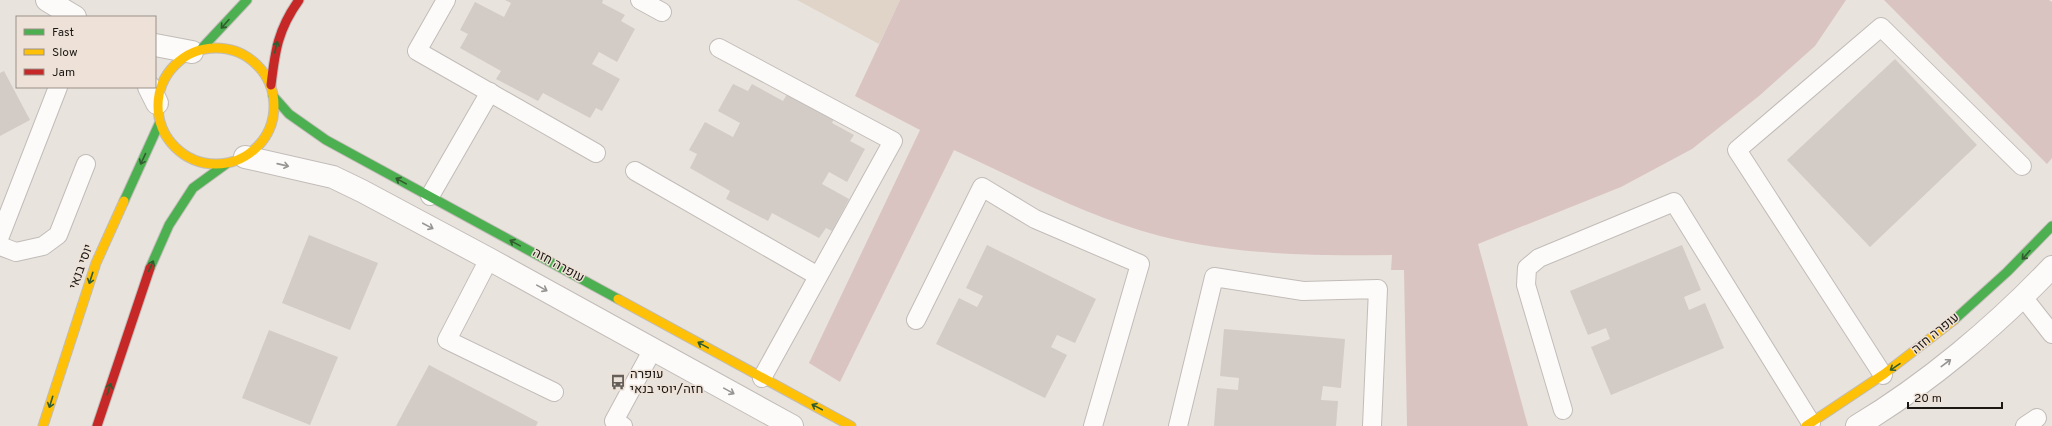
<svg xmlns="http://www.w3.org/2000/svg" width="2052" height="426" font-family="Overpass,Heebo,sans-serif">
<rect width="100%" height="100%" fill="#e9e3dd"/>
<polygon fill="#e0d4c9" points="797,0 900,0 879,44"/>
<g fill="#dac4c2">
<path d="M900,0H1846L1815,46L1759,96L1692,149L1621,187L1478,244L1528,426H1407L1404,270H1391L1392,255C1315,256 1235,255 1160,236C1088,217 1021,181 954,150L840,382L809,363L920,130L855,96Z"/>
<polygon points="1884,0 2049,0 2052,2 2052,158 2047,164"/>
</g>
<g fill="#d3cbc6">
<polygon points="505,0 603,0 602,3 625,15 621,21 635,29 617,62 599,52 592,64 620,79 602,111 596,108 590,118 543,93 538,101 496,79 501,71 460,48 468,34 460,30 475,2 504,17 511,3"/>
<polygon points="1895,59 1977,145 1870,247 1787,160"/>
<polygon points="4,71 30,120 0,136 0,73"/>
<polygon points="733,84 748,91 752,84 783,101 790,89 836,114 832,123 854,135 850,141 865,149 847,182 829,172 822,184 849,199 832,231 826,228 819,238 772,213 768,221 726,199 730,191 690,168 697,154 689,150 705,122 733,137 740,123 718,111"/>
<polygon points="309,235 378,263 350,330 282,303"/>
<polygon points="987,245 1096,299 1075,343 1057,335 1051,347 1067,355 1045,398 936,344 959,298 977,307 983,296 966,288"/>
<polygon points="1682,245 1701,290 1684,297 1689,310 1705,303 1724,348 1611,395 1591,347 1610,339 1606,328 1588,335 1570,291"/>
<polygon points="1224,329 1345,339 1341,388 1323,386 1321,400 1338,401 1336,426 1214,426 1217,388 1238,390 1239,378 1220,376"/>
<polygon points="269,330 338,357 310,425 242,398"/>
<polygon points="429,365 538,422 536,426 396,426"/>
</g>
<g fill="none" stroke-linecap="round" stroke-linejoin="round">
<g stroke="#c1bcb8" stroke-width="20">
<g id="lane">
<polyline points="446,0 417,51 596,153"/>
<polyline points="640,0 662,12"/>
<polyline points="719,48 893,141 762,378"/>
<polyline points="635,171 818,276"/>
<polyline points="430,196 490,92"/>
<polyline points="0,236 58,87"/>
<polyline points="0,246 16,252 43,246 58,235 86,164"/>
<polyline points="489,259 447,340 554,392"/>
<polyline points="2023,297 2052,334"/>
<polyline points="916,320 982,187 1035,219 1140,264 1093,426"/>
<polyline points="1883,375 1737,150 1881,27 2022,166"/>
<polyline points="1563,410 1526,285 1527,268 1539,258 1674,202 1811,423"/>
<polyline points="623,426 614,421 653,349"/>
<polyline points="1178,426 1214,277 1303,291 1378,289 1372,426"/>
<polyline points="2025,426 2037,418"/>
</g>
</g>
<g stroke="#c1bcb8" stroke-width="24">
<g id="street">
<polyline points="47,0 75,17"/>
<polyline points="155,45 192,52"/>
<polyline points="149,87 157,103"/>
<polyline points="245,157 333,177 362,191 489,259 792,426"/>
<path d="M1857,426C1927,384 1996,326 2052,267"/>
</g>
</g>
<g stroke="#c1bcb8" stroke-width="11">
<g id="fast">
<polyline points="202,48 247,0"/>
<polyline points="273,96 289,114 326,140 618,299"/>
<polyline points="124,201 159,124"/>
<polyline points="150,268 169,225 193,188 226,164"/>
<polyline points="1954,320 2007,272 2052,226"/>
</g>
</g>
<g stroke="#c1bcb8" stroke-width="11">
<g id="slow">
<circle cx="216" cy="106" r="58"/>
<polyline points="618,299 851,426"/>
<polyline points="43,426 96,263 124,201"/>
<polyline points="1806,426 1884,374 1954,320"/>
</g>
</g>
<g stroke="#c1bcb8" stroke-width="11">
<g id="jam">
<path d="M271,85C275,51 278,29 299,0"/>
<polyline points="97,426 150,268"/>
</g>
</g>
<use href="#lane" stroke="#fcfbfa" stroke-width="18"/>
<use href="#street" stroke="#fcfbfa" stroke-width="22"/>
<use href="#fast" stroke="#4caf50" stroke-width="9"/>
<use href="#slow" stroke="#ffc107" stroke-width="9"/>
<use href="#jam" stroke="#c62828" stroke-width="9"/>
</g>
<defs><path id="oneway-shaft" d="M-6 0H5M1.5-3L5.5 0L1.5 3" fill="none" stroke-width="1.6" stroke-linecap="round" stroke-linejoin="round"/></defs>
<g stroke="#325c2f">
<use href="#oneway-shaft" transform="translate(225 24) rotate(132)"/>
<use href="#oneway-shaft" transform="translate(276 47) rotate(-76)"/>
<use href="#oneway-shaft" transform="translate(143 159) rotate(115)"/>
<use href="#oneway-shaft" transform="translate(401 181) rotate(-151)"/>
<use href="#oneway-shaft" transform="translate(515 243) rotate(-151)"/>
<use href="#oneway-shaft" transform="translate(2026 255) rotate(132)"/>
<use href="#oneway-shaft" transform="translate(151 266) rotate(-66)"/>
<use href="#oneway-shaft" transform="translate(91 278) rotate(108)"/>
<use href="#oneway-shaft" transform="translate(703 345) rotate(-151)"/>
<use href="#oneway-shaft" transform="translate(1895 367) rotate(146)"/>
<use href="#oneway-shaft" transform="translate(109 389) rotate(-72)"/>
<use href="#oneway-shaft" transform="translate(51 402) rotate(107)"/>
<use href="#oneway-shaft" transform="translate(817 407) rotate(-152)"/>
</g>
<g stroke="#979592">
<use href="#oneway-shaft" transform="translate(283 165) rotate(13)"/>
<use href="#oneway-shaft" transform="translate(428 226) rotate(28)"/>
<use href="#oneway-shaft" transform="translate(542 288) rotate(29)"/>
<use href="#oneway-shaft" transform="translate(1946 363) rotate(-37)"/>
<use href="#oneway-shaft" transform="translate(729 391) rotate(29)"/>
</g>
<defs>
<g id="bus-bare" transform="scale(1.2)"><path d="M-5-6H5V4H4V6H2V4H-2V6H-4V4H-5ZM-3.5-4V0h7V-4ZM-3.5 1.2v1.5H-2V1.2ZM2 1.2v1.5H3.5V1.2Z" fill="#645f5a" stroke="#eee2d8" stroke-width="2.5" paint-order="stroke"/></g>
</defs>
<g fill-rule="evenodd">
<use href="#bus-bare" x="618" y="382"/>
</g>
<g text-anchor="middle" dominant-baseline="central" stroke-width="3" stroke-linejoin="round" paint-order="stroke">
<g font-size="13" fill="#1c1814" stroke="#eee2d8">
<text transform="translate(558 266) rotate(29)">עופרה חזה</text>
<text transform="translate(82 267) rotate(-70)">יוסי בנאי</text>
<text transform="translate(1936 334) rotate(-39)">עופרה חזה</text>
</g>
<g font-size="13" fill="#1c1814" stroke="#eee2d8" text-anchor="start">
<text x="630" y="375">עופרה<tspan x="630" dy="15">חזה/יוסי בנאי</tspan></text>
</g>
</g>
<rect x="16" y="16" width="140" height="72" fill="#eee2d8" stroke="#9a918a"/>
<rect x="24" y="29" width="20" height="6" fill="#4caf50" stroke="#9a918a"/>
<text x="52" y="36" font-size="12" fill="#1c1814">Fast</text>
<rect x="24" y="49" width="20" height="6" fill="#ffc107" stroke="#9a918a"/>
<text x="52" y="56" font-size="12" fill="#1c1814">Slow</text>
<rect x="24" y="69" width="20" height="6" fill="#c62828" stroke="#9a918a"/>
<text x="52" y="76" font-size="12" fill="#1c1814">Jam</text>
<path d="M1908 402v6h94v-6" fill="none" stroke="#1c1814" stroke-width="2"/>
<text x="1914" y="402" font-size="12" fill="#1c1814" stroke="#eee2d8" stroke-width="3" paint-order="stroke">20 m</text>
</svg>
